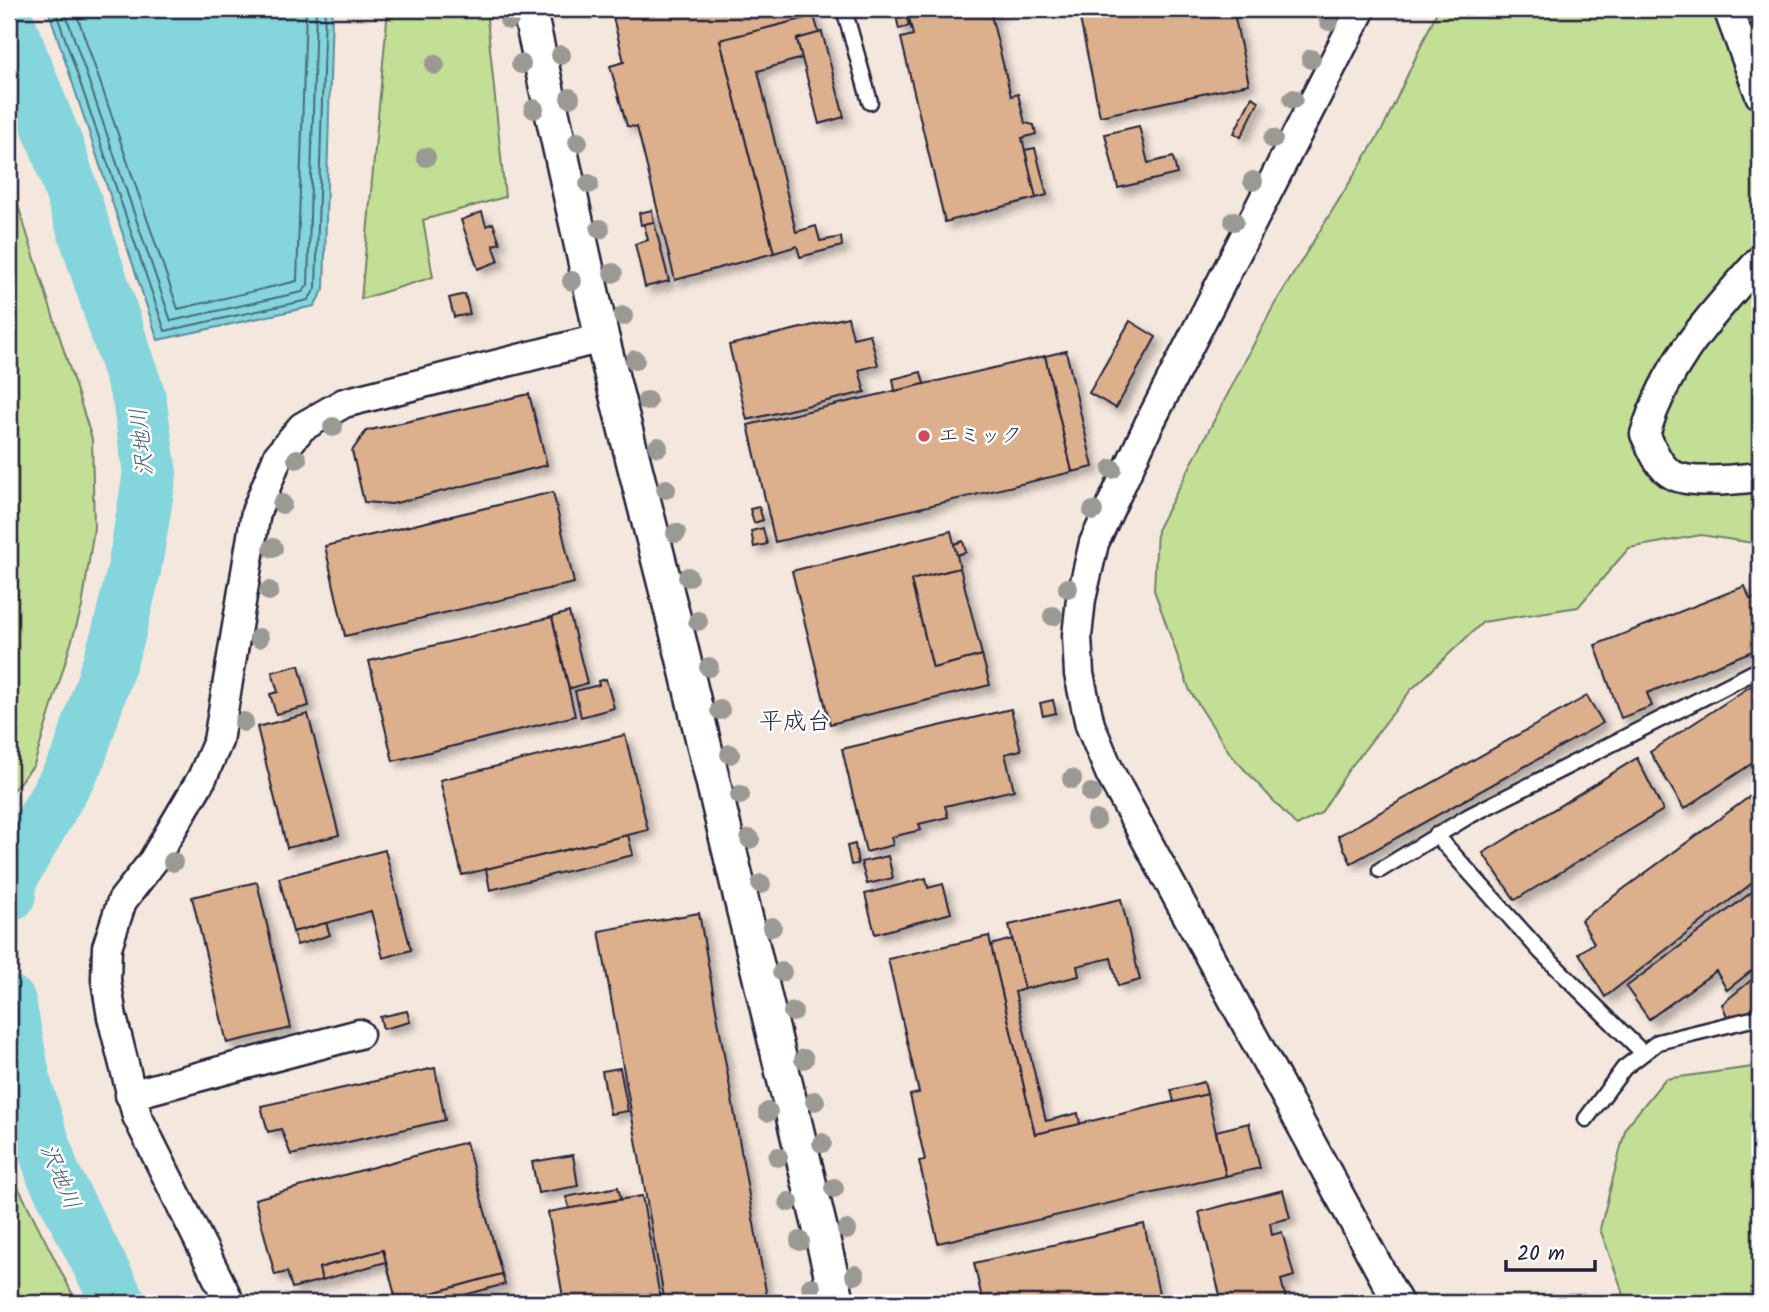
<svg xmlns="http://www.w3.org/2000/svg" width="1769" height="1312" font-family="Kalam,'Klee One',sans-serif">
<defs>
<filter id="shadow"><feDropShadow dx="6" dy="6" stdDeviation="3.5" flood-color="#0004"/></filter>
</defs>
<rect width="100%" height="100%" fill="#f4e7dd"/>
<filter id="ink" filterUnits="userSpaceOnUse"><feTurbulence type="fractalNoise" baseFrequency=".0143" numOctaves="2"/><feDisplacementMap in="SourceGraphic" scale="14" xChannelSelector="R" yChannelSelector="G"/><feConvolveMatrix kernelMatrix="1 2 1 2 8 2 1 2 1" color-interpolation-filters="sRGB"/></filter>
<g filter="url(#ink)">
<g fill="#c3de95" stroke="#728068" stroke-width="2">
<polygon points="388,9 486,9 505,197 423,220 433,277 361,299"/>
<polygon points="1438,9 1760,9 1760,544 1701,535 1629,548 1578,607 1483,622 1411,690 1347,772 1321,813 1297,826 1231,755 1190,691 1154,590 1157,530 1273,307 1383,128"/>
<polygon points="9,177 92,439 94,528 82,607 34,765 9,795"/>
<polygon points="1760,1066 1760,1303 1627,1303 1600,1229 1626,1127 1665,1079"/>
<polygon points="9,1169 77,1303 9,1303"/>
</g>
<polygon fill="#84d5dc" stroke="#5d8d9c" stroke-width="2" points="48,9 332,9 324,289 314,306 158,340"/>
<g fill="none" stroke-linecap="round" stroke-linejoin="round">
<g stroke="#496a7b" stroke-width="2">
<polyline points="55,9 165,331 308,300 316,288 325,9"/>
<polyline points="64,9 171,321 302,292 308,285 316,9"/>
<polyline points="75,9 178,309 297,281 306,9"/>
</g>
<g stroke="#84d5dc" stroke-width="54">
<polyline points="9,26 58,150 139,398 150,473 134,570 118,636 78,759 10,879 9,895"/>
<polyline points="9,1002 25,1086 53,1174 119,1303"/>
</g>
</g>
<g fill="#dcaf8d" stroke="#22223b" stroke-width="2" filter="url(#shadow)">
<polygon points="611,9 812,9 814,16 720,40 774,253 675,280 637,127 627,126 610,66 624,62"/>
<polygon points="907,9 998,9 999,13 991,15 1011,96 1018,94 1025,123 1034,125 1036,134 1022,138 1036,198 945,222 901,38 913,35"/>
<polygon points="1078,9 1233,9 1249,84 1100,116"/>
<polygon points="906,14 909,26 899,29 896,16"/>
<polygon points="814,16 819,33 797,39 802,58 758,71 796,232 816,226 820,241 841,237 842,246 800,257 797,246 774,253 720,40"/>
<polygon points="822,32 844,117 819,124 797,39"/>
<polygon points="1252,97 1259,101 1241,137 1234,133"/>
<polygon points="1139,126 1148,163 1173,157 1177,174 1118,188 1105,134"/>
<polygon points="1035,148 1047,195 1036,198 1025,150"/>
<polygon points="652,210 654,222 641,225 639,213"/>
<polygon points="482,212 486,226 493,223 500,243 493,245 499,261 478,269 461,220"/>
<polygon points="654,222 669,281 645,287 635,244 648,240 644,224"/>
<polygon points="465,294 470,314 454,317 449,298"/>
<polygon points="848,317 853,338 870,334 878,365 859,370 865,392 747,420 729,345"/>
<polygon points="1130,321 1156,337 1116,408 1089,393"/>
<polygon points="1066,351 1093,467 1072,472 1045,356"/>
<polygon points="1045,356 1072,472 775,542 748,425"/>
<polygon points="921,372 924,384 895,391 893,379"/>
<polygon points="529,394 547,465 392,504 364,502 352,451 366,431"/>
<polygon points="553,492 574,583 345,636 325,546"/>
<polygon points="759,507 763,520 754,523 750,509"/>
<polygon points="763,528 767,544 754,547 751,531"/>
<polygon points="951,531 960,568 911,580 933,668 982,655 990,685 830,724 792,571"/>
<polygon points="963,541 966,552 957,555 954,544"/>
<polygon points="960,568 982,655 933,668 911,580"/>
<polygon points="1745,586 1750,599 1760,597 1760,648 1647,693 1652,706 1621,718 1595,645"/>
<polygon points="569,612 587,683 569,689 552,617"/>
<polygon points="552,617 575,716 393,761 369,661"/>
<polygon points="299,665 309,706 276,714 270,694 278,692 272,672"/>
<polygon points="606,679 614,708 581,717 575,691 599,685 598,681"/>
<polygon points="1760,680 1760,758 1684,809 1650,752"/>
<polygon points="1587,696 1603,723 1351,863 1338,836"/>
<polygon points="1053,700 1056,713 1043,716 1040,703"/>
<polygon points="1011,709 1021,750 1005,754 1014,790 945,806 948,817 919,824 921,830 891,837 893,845 866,852 842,749"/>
<polygon points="308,714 339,835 287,848 257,727"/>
<polygon points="625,735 648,830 462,875 440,780"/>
<polygon points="1637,758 1663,810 1515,900 1483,853"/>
<polygon points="1760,789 1760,877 1605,997 1579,953 1594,943 1581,920"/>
<polygon points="628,835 633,855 490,890 486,869"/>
<polygon points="855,844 858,864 851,865 847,846"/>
<polygon points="385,850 411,950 383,958 371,911 293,932 279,878"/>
<polygon points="888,856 893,878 867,884 861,862"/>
<polygon points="926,878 928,888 943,884 951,913 875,934 865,894"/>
<polygon points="257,882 291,1028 227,1043 192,897"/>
<polygon points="1760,886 1760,964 1727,990 1716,971 1649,1019 1626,987"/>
<polygon points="1121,899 1140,980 1118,986 1111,958 1077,966 1079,976 1024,989 1009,925"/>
<polygon points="699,913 767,1297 733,1303 665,1303 599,931"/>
<polygon points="326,923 330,935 297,945 293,932"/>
<polygon points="989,936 1035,1134 1207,1094 1226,1176 938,1243 919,1161 925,1160 910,1095 919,1093 888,959"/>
<polygon points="1012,939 1024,989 1015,992 1046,1121 1078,1113 1080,1124 1035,1134 991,945"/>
<polygon points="1760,973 1760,1010 1728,1019 1722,1004"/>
<polygon points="407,1011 410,1022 383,1029 380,1017"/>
<polygon points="435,1068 445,1120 291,1155 281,1129 268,1132 261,1106"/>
<polygon points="620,1068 628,1111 610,1114 602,1071"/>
<polygon points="1204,1082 1207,1094 1174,1102 1171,1090"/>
<polygon points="1249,1123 1260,1168 1226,1176 1216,1131"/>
<polygon points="466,1142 502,1274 397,1303 383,1250 319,1268 322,1280 292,1288 287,1272 275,1275 255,1199"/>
<polygon points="573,1155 578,1186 538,1193 532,1162"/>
<polygon points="618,1187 621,1199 570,1209 566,1197"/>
<polygon points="1283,1190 1290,1218 1270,1223 1272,1235 1282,1232 1294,1276 1281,1280 1287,1303 1222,1303 1199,1212"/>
<polygon points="642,1196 661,1303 564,1303 548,1212"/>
<polygon points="1144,1224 1161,1303 983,1303 974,1263"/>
<polygon points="383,1250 386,1262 322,1280 319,1268"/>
<polygon points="502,1274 505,1284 435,1303 420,1303 418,1297"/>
</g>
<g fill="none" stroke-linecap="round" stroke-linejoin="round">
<g stroke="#22223b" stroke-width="19">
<g id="service">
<polyline points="844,9 870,102"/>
<polyline points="1436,835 1541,952 1643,1053"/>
<polyline points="1380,870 1469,816 1760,669"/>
<polyline points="1586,1119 1624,1068 1658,1042 1760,1017"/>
</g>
</g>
<g stroke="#22223b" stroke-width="33">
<g id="minor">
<polyline points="1361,9 1149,424 1094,543 1081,599 1077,636 1079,674 1090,725 1110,773 1398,1303"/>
<polyline points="1728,9 1760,95"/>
<path d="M1760,260C1710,317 1668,359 1645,434C1652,448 1658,467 1673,475C1691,485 1740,479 1760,477"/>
<polyline points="130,1095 359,1034"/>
<polyline points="230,1303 137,1116 112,1017 106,980 107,947 122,901 153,861 202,778 218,741 256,512 278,456 302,427 344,403 602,338"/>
</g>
</g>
<g stroke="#22223b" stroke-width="38">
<polyline id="tertiary" points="529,9 602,338 679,640 838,1303"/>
</g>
<use href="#service" stroke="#fff" stroke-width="14"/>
<use href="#minor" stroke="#fff" stroke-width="28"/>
<use href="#tertiary" stroke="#fff" stroke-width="33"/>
</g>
<g fill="#9b9993">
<circle cx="509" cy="20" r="10"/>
<circle cx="1329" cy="21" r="10"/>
<circle cx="561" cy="55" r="10"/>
<circle cx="1311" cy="59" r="10"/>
<circle cx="521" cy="64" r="10"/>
<circle cx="435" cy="65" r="10"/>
<circle cx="570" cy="98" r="10"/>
<circle cx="1293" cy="99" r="10"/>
<circle cx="534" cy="109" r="10"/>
<circle cx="1273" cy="139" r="10"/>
<circle cx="578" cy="142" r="10"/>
<circle cx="426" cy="157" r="10"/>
<circle cx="1253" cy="181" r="10"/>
<circle cx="589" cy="184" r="10"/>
<circle cx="1234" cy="221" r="10"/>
<circle cx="600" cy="229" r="10"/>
<circle cx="613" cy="273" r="10"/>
<circle cx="572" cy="281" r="10"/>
<circle cx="623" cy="316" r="10"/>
<circle cx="635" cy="360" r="10"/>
<circle cx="647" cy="401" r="10"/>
<circle cx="333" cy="427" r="10"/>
<circle cx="658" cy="447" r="10"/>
<circle cx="297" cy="459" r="10"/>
<circle cx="1112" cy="469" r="10"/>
<circle cx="666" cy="489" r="10"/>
<circle cx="282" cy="504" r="10"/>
<circle cx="1093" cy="511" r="10"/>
<circle cx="676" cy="533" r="10"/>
<circle cx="273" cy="548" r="10"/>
<circle cx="688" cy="577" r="10"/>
<circle cx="1068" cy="588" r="10"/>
<circle cx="269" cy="591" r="10"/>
<circle cx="1053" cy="616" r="10"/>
<circle cx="698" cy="621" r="10"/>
<circle cx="259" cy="638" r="10"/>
<circle cx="709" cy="667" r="10"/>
<circle cx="720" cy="710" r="10"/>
<circle cx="244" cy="722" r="10"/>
<circle cx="730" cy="754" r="10"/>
<circle cx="1072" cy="779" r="10"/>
<circle cx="1091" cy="793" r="10"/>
<circle cx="740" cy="795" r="10"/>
<circle cx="1096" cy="820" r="10"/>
<circle cx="750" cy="839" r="10"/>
<circle cx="173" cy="862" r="10"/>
<circle cx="761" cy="884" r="10"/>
<circle cx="772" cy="927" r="10"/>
<circle cx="782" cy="972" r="10"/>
<circle cx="793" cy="1012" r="10"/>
<circle cx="804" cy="1059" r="10"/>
<circle cx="815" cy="1101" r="10"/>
<circle cx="768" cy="1112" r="10"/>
<circle cx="822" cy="1143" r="10"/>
<circle cx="778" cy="1157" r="10"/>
<circle cx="834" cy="1188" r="10"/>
<circle cx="789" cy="1202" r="10"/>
<circle cx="847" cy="1230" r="10"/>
<circle cx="800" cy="1241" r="10"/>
<circle cx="855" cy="1275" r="10"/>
<circle cx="811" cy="1287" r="10"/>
</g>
</g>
<circle fill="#d1495b" stroke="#fff" stroke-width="2.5" cx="924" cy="436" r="7"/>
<g text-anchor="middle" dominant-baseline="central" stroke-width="5" stroke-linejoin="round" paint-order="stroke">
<g font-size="21" fill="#22223b" stroke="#fff" text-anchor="start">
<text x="938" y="436">エミック</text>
</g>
<g font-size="23" font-style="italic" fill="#446173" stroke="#fff">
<text transform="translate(143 442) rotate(-96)">沢地川</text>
<text transform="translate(59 1177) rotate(67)">沢地川</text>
</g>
<g font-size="24" fill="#22223b" stroke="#fff">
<text x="795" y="722">平成台</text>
</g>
</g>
<rect width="1769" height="1312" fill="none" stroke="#fff" stroke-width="35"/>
<rect x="18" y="18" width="1734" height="1277" fill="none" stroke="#22223b" stroke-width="2.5" filter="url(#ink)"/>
<path d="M1506 1260v10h89v-10" fill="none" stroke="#22223b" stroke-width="3.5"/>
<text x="1517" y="1260" font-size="21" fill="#22223b" stroke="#ffffff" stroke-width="5" paint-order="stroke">20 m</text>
</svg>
